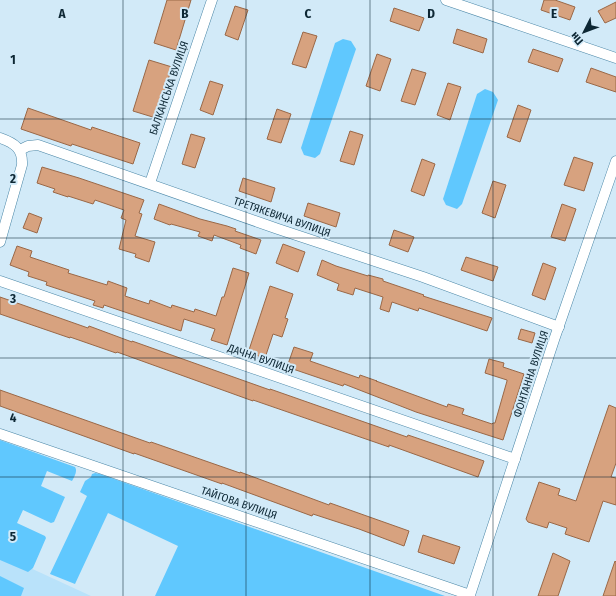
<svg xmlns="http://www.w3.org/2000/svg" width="616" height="596" font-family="'Fira Sans Condensed',sans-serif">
<rect width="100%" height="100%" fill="#d2eaf8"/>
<polygon fill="#b9e2fa" points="0,554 91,596 0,596"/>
<g fill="#60c8fe">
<polygon points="343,39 351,41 356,49 320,154 315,158 304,155 301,148 335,43"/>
<polygon points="485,89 493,92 498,100 462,204 457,209 446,205 443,199 477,94"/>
<path d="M0,440L75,467C78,471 74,477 72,481L47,471L41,486L65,497L54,522L51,523L23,510L17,523L45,536L46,538L33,568L28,572L0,560Z"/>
<polygon points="95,473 100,474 445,596 155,596 178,546 108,513 75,584 50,574 87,496 80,492 85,481 91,477 92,474"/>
<polygon points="0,576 24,588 21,596 0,596"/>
</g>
<g fill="#d7a27f" stroke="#9a6847">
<polygon points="167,0 191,0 176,50 154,43"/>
<polygon points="544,0 555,0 575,7 570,20 541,10"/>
<polygon points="616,2 616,18 605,23 598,11"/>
<polygon points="235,6 248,10 238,40 225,35"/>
<polygon points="394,8 424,18 419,31 390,21"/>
<polygon points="457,29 487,39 483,53 453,43"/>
<polygon points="303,32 317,36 306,68 292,64"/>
<polygon points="533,49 563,59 558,72 528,62"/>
<polygon points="377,54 391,59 380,91 366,86"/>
<polygon points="149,60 172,67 156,118 133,111"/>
<polygon points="591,68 616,77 616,92 586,82"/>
<polygon points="412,69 426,73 415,105 401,101"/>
<polygon points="210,81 223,85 213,115 200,110"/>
<polygon points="448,83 461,87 450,120 437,115"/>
<polygon points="518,105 531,110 520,142 507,137"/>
<polygon points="28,108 91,130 92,127 140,143 133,164 72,144 71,146 21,129"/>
<polygon points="277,109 291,114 281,143 267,139"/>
<polygon points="350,131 363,135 354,165 340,161"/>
<polygon points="191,134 205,138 195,168 182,164"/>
<polygon points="574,157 593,163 584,191 564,185"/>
<polygon points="422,159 435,164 424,196 411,191"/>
<polygon points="42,167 79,178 144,200 139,213 142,214 135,236 155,242 149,262 135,257 136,254 119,249 126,220 121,218 124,210 95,200 93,204 68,196 68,197 53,192 55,189 37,183"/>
<polygon points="243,178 275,188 271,202 239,191"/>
<polygon points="493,181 506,185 495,218 482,213"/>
<polygon points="308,203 340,213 336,227 304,216"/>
<polygon points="159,204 200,219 227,226 236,229 235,231 261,240 256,254 240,248 241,245 214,235 212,241 198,236 200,232 171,224 170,225 154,219"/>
<polygon points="562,204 576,209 565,241 551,237"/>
<polygon points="29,213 42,218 37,233 23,228"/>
<polygon points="394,230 414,237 408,252 389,245"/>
<polygon points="283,244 305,252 298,272 276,263"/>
<polygon points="17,246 32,251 30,257 69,270 68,273 107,285 108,281 127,288 125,296 149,304 150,300 171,308 172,305 194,312 195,309 216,316 222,297 224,297 233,268 249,273 227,345 211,340 215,329 184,319 181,331 104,305 103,308 93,305 95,301 46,285 47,282 28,276 29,272 10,265"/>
<polygon points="466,257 498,267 493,281 461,270"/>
<polygon points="322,260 336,266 368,276 368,275 383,279 383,281 424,295 423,296 492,318 487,331 419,308 418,311 392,302 389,312 380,309 383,297 355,288 353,295 337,290 339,284 317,275"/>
<polygon points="543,263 556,268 545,300 532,295"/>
<polygon points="270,286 293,294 285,318 288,319 282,337 273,334 265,358 248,353"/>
<polygon points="0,297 88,328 89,326 132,342 132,341 270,390 270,389 407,437 408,435 484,461 478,477 389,445 389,447 253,400 253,401 117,352 116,353 70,337 70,338 0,314"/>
<polygon points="521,329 535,333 532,343 518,339"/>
<polygon points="294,347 313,353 310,361 359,378 360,375 377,381 376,381 447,407 448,404 464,409 462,414 492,424 493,423 495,423 507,381 507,380 485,373 489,359 504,363 503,367 524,374 503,440 416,412 344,384 343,386 287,367"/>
<polygon points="0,390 150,443 151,442 240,473 240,472 329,505 330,503 409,531 404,546 359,529 313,514 312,516 222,483 222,484 134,453 134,454 0,406"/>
<polygon points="609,405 616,408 616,463 611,477 616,478 616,505 603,501 589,542 565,534 567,528 549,522 547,528 528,522 526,519 539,482 560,489 558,495 576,501"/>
<polygon points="423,535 460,547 454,564 418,552"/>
<polygon points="553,553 570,561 558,596 538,596"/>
<polygon points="615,561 616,562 616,596 603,596"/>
</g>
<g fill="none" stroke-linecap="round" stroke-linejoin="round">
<g stroke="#4b87a7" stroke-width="11">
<g id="minor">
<polyline points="446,0 616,58"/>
<path d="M0,138C14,143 23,148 22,165L0,242"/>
<polyline points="20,150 28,146 38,145 278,229 423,277 559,327"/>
<polyline points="150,183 212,0"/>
<polyline points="0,281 515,459"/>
<polyline points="0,434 470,595 554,340 616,161"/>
</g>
</g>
<use href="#minor" stroke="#fff" stroke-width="10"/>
</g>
<path fill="none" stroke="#0d2734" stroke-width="1" stroke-opacity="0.55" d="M123,0V596M246,0V596M370,0V596M493,0V596M0,119H616M0,238H616M0,358H616M0,477H616"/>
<g text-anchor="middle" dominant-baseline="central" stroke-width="4" stroke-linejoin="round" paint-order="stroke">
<g font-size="11" fill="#0d2734" stroke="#d2eaf8">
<text transform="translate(169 88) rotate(-71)">БАЛКАНСЬКА ВУЛИЦЯ</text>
<text transform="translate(282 217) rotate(19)">ТРЕТЯКЕВИЧА ВУЛИЦЯ</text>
<text transform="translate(261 359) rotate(19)">ДАЧНА ВУЛИЦЯ</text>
<text transform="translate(531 374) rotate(-72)">ФОНТАННА ВУЛИЦЯ</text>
<text transform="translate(239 503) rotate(19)">ТАЙГОВА ВУЛИЦЯ</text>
</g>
</g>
<g font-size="13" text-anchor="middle" font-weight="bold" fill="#0d2734" stroke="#d2eaf8" stroke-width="4" stroke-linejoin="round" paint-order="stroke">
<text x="62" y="18">A</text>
<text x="185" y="18">B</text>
<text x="308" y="18">C</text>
<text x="431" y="18">D</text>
<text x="554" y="18">E</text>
<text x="13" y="64">1</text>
<text x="13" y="183">2</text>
<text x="13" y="303">3</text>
<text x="13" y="422">4</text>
<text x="13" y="541">5</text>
</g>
<g transform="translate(584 32) rotate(228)" stroke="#d2eaf8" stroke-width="3" paint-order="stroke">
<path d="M0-3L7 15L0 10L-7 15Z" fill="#0d2734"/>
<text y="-6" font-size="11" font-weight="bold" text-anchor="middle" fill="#0d2734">Пн</text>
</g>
</svg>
